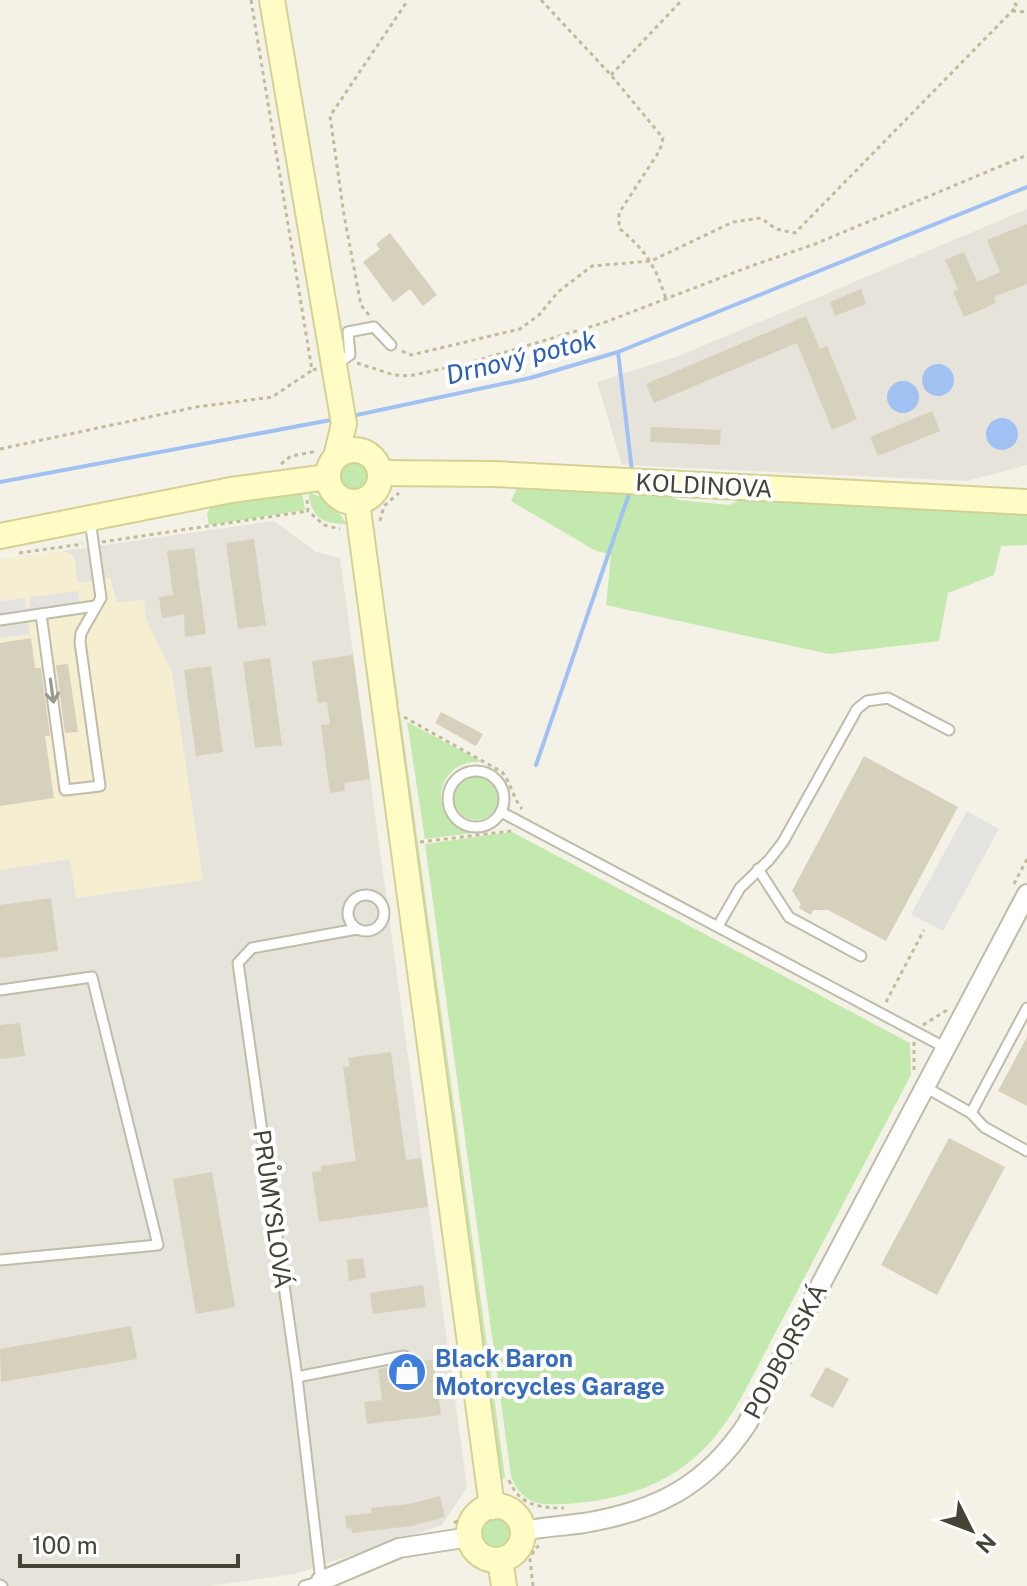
<svg xmlns="http://www.w3.org/2000/svg" width="1027" height="1586" font-family="'Public Sans',sans-serif">
<rect width="100%" height="100%" fill="#f4f2e7"/>
<polygon fill="#f6eed1" points="62,551 71,554 83,582 110,578 116,601 144,599 146,619 172,673 203,880 75,898 69,859 0,870 0,559"/>
<g fill="#e6e3db">
<polygon points="1027,209 1027,465 967,481 622,465 597,382 679,356"/>
<polygon points="274,521 316,552 340,558 467,1487 442,1525 295,1574 210,1586 0,1586 0,870 70,859 76,898 203,880 172,673 146,619 144,600 117,602 110,578 77,583 75,559 71,554 62,551"/>
</g>
<g fill="#c3e9ae">
<circle cx="354" cy="477" r="17"/>
<polygon points="520,482 658,490 678,500 730,505 746,495 1027,511 1027,545 1001,546 994,575 948,593 939,641 829,654 606,605 611,555 594,550 511,501"/>
<polygon points="302,492 305,510 209,525 207,514 213,501"/>
<path d="M308,492L330,501L347,524C322,524 312,518 308,492Z"/>
<polygon points="374,533 399,704 393,705 374,548"/>
<polygon points="400,712 505,1477 502,1480 394,713"/>
<path d="M407,722L483,762C434,757 424,823 473,833L425,839Z"/>
<circle cx="476" cy="798" r="22"/>
<path d="M512,832L910,1043L911,1075L740,1400C725,1425 708,1449 684,1466C648,1492 609,1501 566,1504C555,1504 540,1506 530,1500C520,1495 515,1486 511,1476L425,844Z"/>
<circle cx="497" cy="1534" r="17"/>
</g>
<g fill="#e5e3df">
<polygon points="78,591 80,612 28,620 30,634 0,638 0,601 25,598 26,608 30,607 30,597"/>
<polygon points="967,811 999,829 943,931 911,914"/>
</g>
<g fill="#a1c1f2">
<circle cx="938" cy="380" r="16"/>
<circle cx="903" cy="397" r="16"/>
<circle cx="1002" cy="434" r="16"/>
</g>
<g fill="none" stroke-linecap="round" stroke-linejoin="round">
<g stroke="#a1c1f2" stroke-width="4">
<polyline points="618,352 632,471"/>
<polyline points="352,416 530,378 618,352 1027,187"/>
<polyline points="0,482 336,419"/>
<polyline points="536,765 630,491"/>
</g>
</g>
<g fill="#d6d1bc">
<polygon points="1027,224 1027,284 994,297 996,303 964,317 953,292 958,289 945,260 964,252 977,282 1000,272 987,240"/>
<polygon points="390,233 437,295 423,306 410,289 393,302 363,262 380,249 376,244"/>
<polygon points="861,289 866,304 835,316 830,302"/>
<polygon points="806,316 820,349 827,346 857,419 832,430 797,343 654,403 646,384"/>
<polygon points="932,411 940,431 878,456 870,437"/>
<polygon points="651,427 721,430 720,445 650,442"/>
<polygon points="254,539 266,625 238,629 226,543"/>
<polygon points="194,548 206,634 185,637 184,614 162,618 159,597 173,595 167,551"/>
<polygon points="31,638 35,668 41,668 50,736 45,736 54,798 0,806 0,643"/>
<polygon points="353,655 370,779 344,783 345,791 330,793 321,725 330,724 327,702 318,703 312,661"/>
<polygon points="270,658 282,745 255,748 243,662"/>
<polygon points="68,664 78,732 65,733 56,665"/>
<polygon points="211,666 223,752 196,756 184,670"/>
<polygon points="441,712 483,734 476,746 435,723"/>
<polygon points="864,756 958,807 886,941 828,910 813,910 811,915 799,908 801,904 792,891"/>
<polygon points="51,898 58,951 0,958 0,905"/>
<polygon points="20,1023 25,1056 0,1059 0,1025"/>
<polygon points="1027,1037 1027,1106 998,1091"/>
<polygon points="391,1052 406,1160 421,1158 428,1207 319,1222 312,1172 322,1171 321,1166 356,1161 343,1067 350,1066 348,1058"/>
<polygon points="949,1138 1005,1167 937,1295 881,1265"/>
<polygon points="212,1172 235,1307 196,1314 173,1179"/>
<polygon points="363,1258 366,1278 349,1281 347,1260"/>
<polygon points="423,1285 426,1307 373,1314 370,1293"/>
<polygon points="131,1326 137,1359 1,1382 0,1349"/>
<polygon points="434,1359 441,1415 367,1424 364,1402 382,1400 378,1369"/>
<polygon points="826,1367 849,1379 833,1408 810,1396"/>
<polygon points="440,1496 445,1517 411,1526 352,1533 351,1528 347,1529 345,1516 372,1513 371,1508 409,1504"/>
</g>
<g fill="none" stroke-linecap="round" stroke-linejoin="round">
<g stroke="#bfbca9" stroke-width="13">
<g id="lane">
<polyline points="337,364 350,355 348,332 374,327 391,345"/>
<polyline points="41,614 65,790 100,786 80,642 81,633 101,598 90,520"/>
<polyline points="0,620 95,606"/>
<circle cx="476" cy="799" r="28"/>
<polyline points="501,812 946,1048"/>
<polyline points="758,869 789,917 861,956"/>
<circle cx="366" cy="913" r="18"/>
<polyline points="718,926 740,888 769,860 783,842 857,709 867,701 888,698 949,730"/>
<polyline points="0,990 92,977 158,1245 0,1260"/>
<polyline points="925,1087 971,1113 984,1127 1027,1151"/>
<polyline points="971,1113 1027,1008"/>
<polyline points="297,1377 404,1356"/>
<polyline points="0,1585 2,1586"/>
<polyline points="304,1586 321,1581 297,1377 238,963 252,948 357,929"/>
</g>
</g>
<g stroke="#bfbca9" stroke-width="22">
<g id="street">
<path d="M522,1531C543,1527 563,1526 584,1523C656,1511 706,1486 747,1424L1027,894"/>
<polyline points="321,1586 321,1581 399,1548 470,1537"/>
</g>
</g>
<g stroke="#d5d195" stroke-width="28">
<g id="secondary">
<polyline points="272,0 344,424 336,457"/>
<circle cx="354" cy="476" r="26"/>
<polyline points="380,473 495,474 1027,502"/>
<polyline points="357,502 492,1507"/>
<polyline points="0,536 231,490 328,477"/>
<circle cx="496" cy="1533" r="27"/>
<polyline points="500,1560 504,1586"/>
</g>
</g>
<g stroke="#c2bb9a" stroke-width="3" stroke-dasharray="4 4" stroke-linecap="butt">
<polyline points="251,0 312,370 317,369"/>
<path d="M541,0L611,75L663,138L660,150L619,213V228C646,251 655,265 666,299"/>
<polyline points="1012,11 1027,12"/>
<polyline points="611,75 682,0"/>
<polyline points="369,315 361,305 344,215 330,116 408,0"/>
<polyline points="402,351 411,355 520,329 539,315 558,292 592,266 651,261 733,222 761,218 776,229 795,233 1017,6 1012,0"/>
<polyline points="357,363 394,375 409,376 469,363 603,323 754,265 815,244 1027,155"/>
<polyline points="0,449 196,407 272,397 311,371"/>
<polyline points="281,464 291,456 318,451"/>
<polyline points="307,500 308,511 324,525 340,529"/>
<polyline points="380,521 384,506 399,493"/>
<polyline points="102,542 308,511"/>
<polyline points="19,553 83,544"/>
<path d="M404,717L502,772C511,783 513,798 522,809"/>
<polyline points="420,842 511,831"/>
<polyline points="1014,884 1027,859"/>
<polyline points="886,1002 924,930"/>
<polyline points="923,1025 947,1010"/>
<polyline points="914,1042 914,1071"/>
<path d="M509,1480C519,1505 539,1508 564,1508"/>
<polyline points="454,1523 465,1516 471,1506"/>
<polyline points="533,1586 530,1560 535,1548 539,1546"/>
</g>
<use href="#lane" stroke="#fff" stroke-width="9"/>
<use href="#street" stroke="#fff" stroke-width="18"/>
<use href="#secondary" stroke="#fffcc5" stroke-width="24"/>
</g>
<defs><path id="oneway-shaft" d="M-6 0H5M1.5-3L5.5 0L1.5 3" fill="none" stroke-width="1.6" stroke-linecap="round" stroke-linejoin="round" transform="scale(2)"/></defs>
<use stroke="#9a9890" href="#oneway-shaft" transform="translate(52 691) rotate(82)"/>
<defs>
<g id="shop-disc" transform="scale(2)"><circle r="9.5" fill="#3f7fe0" stroke="#fff"/><path d="M-5-2.5h2.3a2.7 3.5 0 0 1 5.4 0H5L5.5 6h-11ZM-1.5-2.5h3a1.5 2.3 0 0 0-3 0Z" fill="#fff"/></g>
</defs>
<g fill-rule="evenodd">
<use href="#shop-disc" x="407" y="1372"/>
</g>
<g text-anchor="middle" dominant-baseline="central" stroke-width="8" stroke-linejoin="round" paint-order="stroke">
<g font-size="24" fill="#474335" stroke="#fff">
<text transform="translate(704 485) rotate(3)">KOLDINOVA</text>
<text transform="translate(273 1209) rotate(82)">PRŮMYSLOVÁ</text>
<text transform="translate(785 1351) rotate(-62)">PODBORSKÁ</text>
</g>
<g font-size="24" font-weight="bold" fill="#366cbe" stroke="#fff" text-anchor="start">
<text x="435" y="1358">Black Baron<tspan x="435" dy="28">Motorcycles Garage</tspan></text>
</g>
<g font-size="26" font-style="italic" fill="#2c60b6" stroke="#fff">
<text transform="translate(521 357) rotate(-14)">Drnový potok</text>
</g>
</g>
<g transform="translate(971 1530) rotate(132)" stroke="#ffffff" stroke-width="6" paint-order="stroke">
<path d="M0-6L14 30L0 20L-14 30Z" fill="#474335"/>
<text y="-12" font-size="22" font-weight="bold" text-anchor="middle" fill="#474335">N</text>
</g>
<path d="M20 1554v12h218v-12" fill="none" stroke="#474335" stroke-width="4"/>
<text x="32" y="1554" font-size="24" fill="#474335" stroke="#ffffff" stroke-width="6" paint-order="stroke">100 m</text>
</svg>
